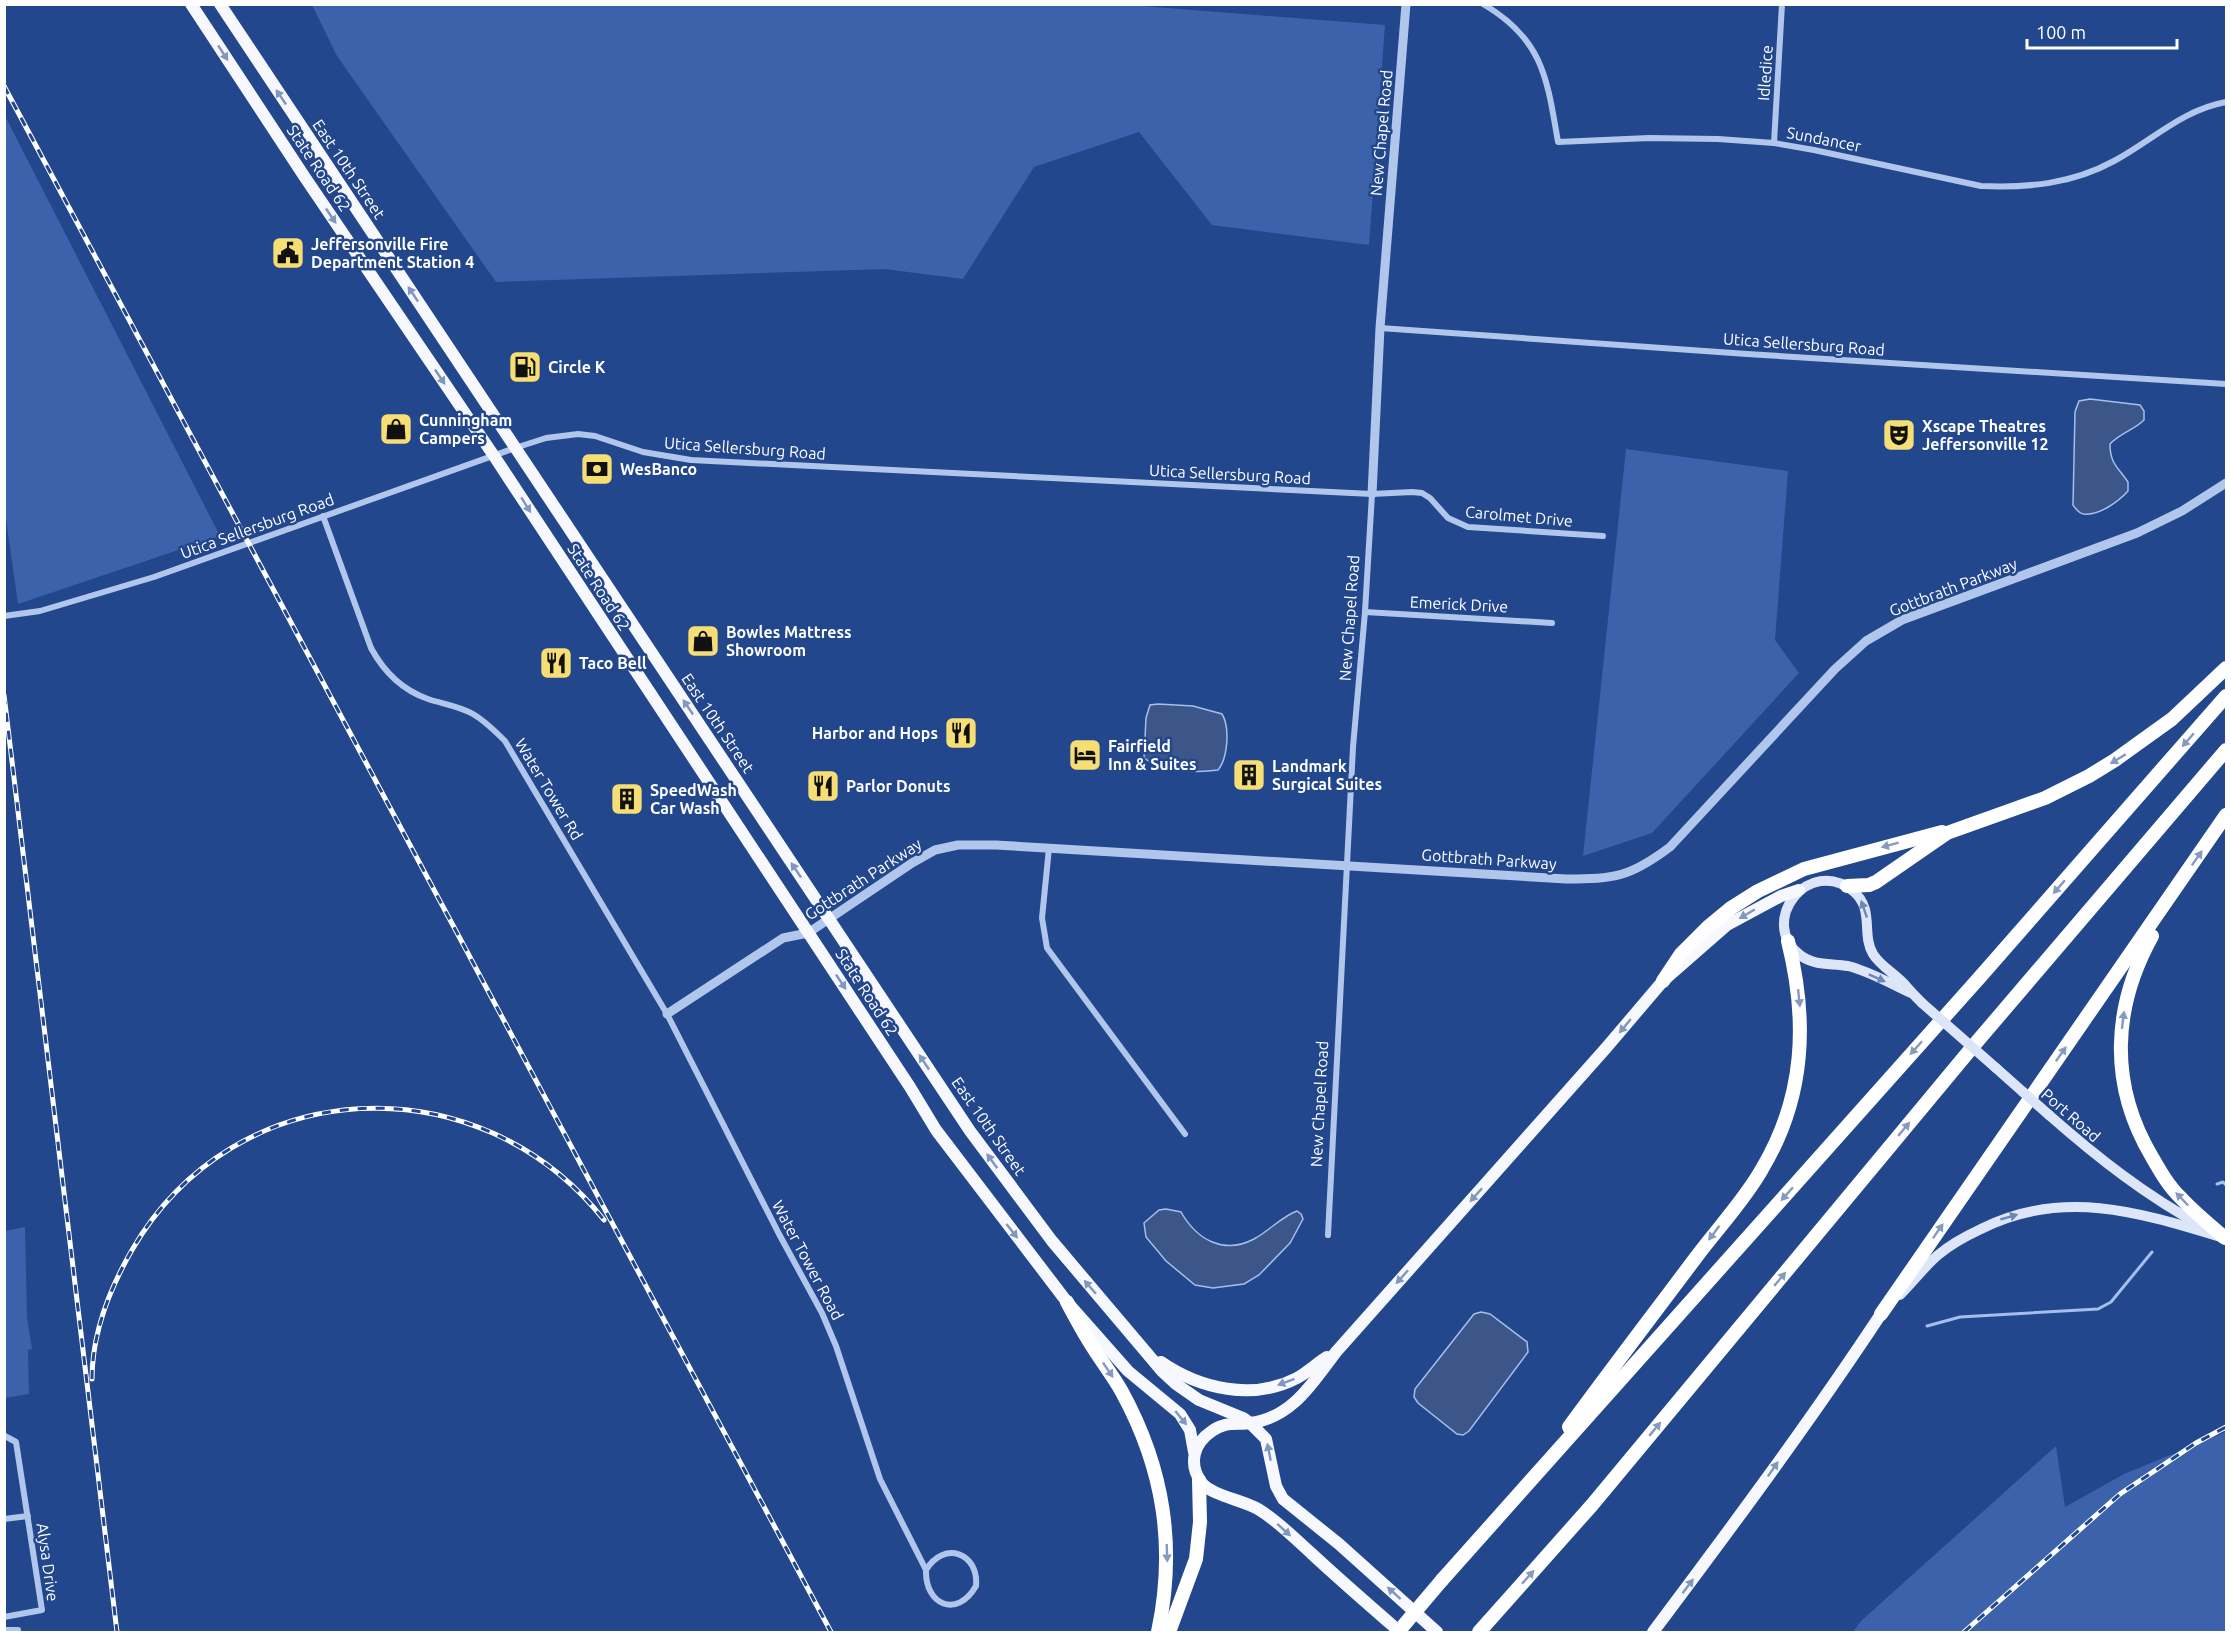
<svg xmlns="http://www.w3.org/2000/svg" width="2231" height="1637" font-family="Ubuntu,sans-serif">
<rect width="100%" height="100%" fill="#23478d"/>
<g fill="#3b62ab">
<polygon points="1116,4 1385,25 1369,245 1212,225 1139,132 1034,167 963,279 884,269 496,282 337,56 312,5"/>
<polygon points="5,116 220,536 18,604 4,505"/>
<polygon points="1626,449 1788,471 1775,640 1799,673 1652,833 1583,856"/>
<polygon points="25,1227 27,1318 32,1349 28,1350 29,1394 5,1398 5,1231"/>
<polygon points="2226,1432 2226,1632 1853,1632 1861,1621 2056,1446 2065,1507 2124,1474"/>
</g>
<g fill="#3c5689" stroke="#a5bfec" stroke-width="1.5">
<path d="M2090,399L2140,405L2144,411V420C2134,430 2120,433 2110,444C2110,464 2118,467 2128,482V491C2119,501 2099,516 2084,514C2079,514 2076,509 2073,505L2075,412L2079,401Z"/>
<path d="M1158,704L1193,706L1222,714C1230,727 1228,758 1218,770C1197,773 1162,772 1144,758L1146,718L1150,705Z"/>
<path d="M1166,1209L1181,1212C1197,1240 1224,1255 1254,1239C1269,1231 1281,1217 1297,1211L1301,1214L1303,1219L1290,1243L1259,1275L1244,1284L1213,1288L1195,1285L1166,1261L1146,1237L1144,1223L1159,1210Z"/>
<polygon points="1481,1312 1490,1314 1527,1342 1528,1352 1469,1431 1463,1435 1457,1434 1418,1403 1414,1397 1415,1389 1474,1314"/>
</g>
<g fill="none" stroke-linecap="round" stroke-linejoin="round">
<g stroke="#a5bfec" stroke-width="3">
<polyline points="2217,1184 2223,1182 2226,1185"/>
<polyline points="1927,1326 1960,1317 2098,1309 2111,1302 2152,1252"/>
</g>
<g stroke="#b1c6eb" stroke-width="6">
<path d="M1483,4C1543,39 1547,78 1558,142L1649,138L1718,139L1774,143L1814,150L1981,186C2028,188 2072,184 2114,161C2153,140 2182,110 2226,102"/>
<polyline points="1774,143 1782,4"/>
<polyline points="1380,328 1747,354 2226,384"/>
<path d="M323,516L371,648C384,672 402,690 428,699C443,704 459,706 473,714C485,721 495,731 505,741L667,1014L779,1234L822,1313L836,1346L880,1479L926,1570C925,1605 957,1619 976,1586C979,1553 944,1540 926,1570"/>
<polyline points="1365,612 1552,623"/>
<polyline points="4,616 40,611 154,577 515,448 546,438 578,434 595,436 643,452 691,460 1372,494 1412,492 1422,493 1430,498 1448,518 1468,527 1603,536"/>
<polyline points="1049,848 1042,918 1047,948 1185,1134"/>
<polyline points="1328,1235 1353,747 1365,612 1372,494"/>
<polyline points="4,1519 28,1516"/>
<polyline points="4,1617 42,1610 16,1442 5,1436"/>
<polyline points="4,1630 18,1630"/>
</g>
<g stroke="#b1c6eb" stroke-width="9">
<polyline points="1372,494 1380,328 1406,4"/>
<path d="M667,1014L783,938L808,933L912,863L935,850L958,845H996L1566,879C1615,879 1630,877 1670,847L1835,669L1866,641L1902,620L2137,533L2182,511L2226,483"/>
</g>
<g stroke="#dde6f9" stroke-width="10">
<path d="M1911,993C1891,984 1869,971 1848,966C1831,963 1814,966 1800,955C1757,922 1809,855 1853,891C1875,909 1861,934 1873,954C1881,967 1896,974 1906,986C1911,992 1916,997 1922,1003"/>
<polyline points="1996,1068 2023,1092"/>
<path d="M2049,1115C2098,1158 2145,1195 2202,1226"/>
<path d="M1900,1295C1913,1282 1924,1267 1938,1255C1951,1244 1966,1236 1981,1229C2062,1188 2139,1212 2221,1237"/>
</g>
<g stroke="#f6f8fe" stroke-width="12">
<polyline points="191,4 304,176 494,456 910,1087 936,1130 1067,1302 1128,1371 1180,1414 1190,1430 1194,1452"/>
<polyline points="220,4 970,1131 1052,1241 1162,1371 1176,1384 1199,1400 1243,1418 1250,1423 1266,1439 1276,1486 1283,1499 1339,1544 1437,1632"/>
<path d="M1161,1362C1200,1389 1253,1401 1297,1378C1308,1372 1317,1363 1327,1357"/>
<path d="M1400,1632C1370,1606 1340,1580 1311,1553C1294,1538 1277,1520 1258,1509C1243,1500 1210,1495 1201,1482C1188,1463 1194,1443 1212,1431C1225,1421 1237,1425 1251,1423C1293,1417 1313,1382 1336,1352L1606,1048L1663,981L1727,925L1781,896L1799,890"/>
<path d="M1653,1632C1731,1528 1809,1423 1881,1314"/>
</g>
<g stroke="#fff" stroke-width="14">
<polyline points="1847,886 1869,885 1876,882 1947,833 2045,798 2089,776 2115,760 2172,719 2226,668"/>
<path d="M2152,936C2112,1008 2109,1085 2152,1157C2160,1171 2169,1187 2181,1198C2195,1213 2210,1225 2225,1238"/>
<polyline points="1663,981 1681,954 1708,927 1731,908 1758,891 1804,869 1942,832"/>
<path d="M1067,1302C1075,1317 1083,1332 1092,1346C1102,1362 1113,1376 1122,1392C1164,1469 1176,1547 1158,1632"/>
<polyline points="1881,1314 2226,815"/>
<path d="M1569,1427C1610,1371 1652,1316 1694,1260C1716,1230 1744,1201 1762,1169C1805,1097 1808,1021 1788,941"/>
<polyline points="1442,1580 1980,977 2226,696"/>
<polyline points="1169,1632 1196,1559 1200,1522 1199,1480"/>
<polyline points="1479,1632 1592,1505 1975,1044 2226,750"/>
</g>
<g stroke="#fff" stroke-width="5">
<g id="rail">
<polyline points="4,86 831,1632"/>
<polyline points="4,695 117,1632"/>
<path d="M92,1379C92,1334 110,1288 132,1250C235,1072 478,1061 604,1220"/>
<polyline points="1964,1632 2120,1494 2196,1443 2226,1427"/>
</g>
</g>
<use href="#rail" stroke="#23478d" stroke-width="3" stroke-dasharray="9" stroke-linecap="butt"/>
<g stroke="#dde6f9" stroke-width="10">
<polyline points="1922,1003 1996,1068"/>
<polyline points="2023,1092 2049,1115"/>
</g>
<polyline stroke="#fff" stroke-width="14" points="1398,1632 1442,1580"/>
</g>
<defs><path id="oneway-solid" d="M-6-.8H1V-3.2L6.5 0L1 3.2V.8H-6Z" transform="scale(1.5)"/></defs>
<g fill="#8297c0">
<use href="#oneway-solid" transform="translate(223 53) rotate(57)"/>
<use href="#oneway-solid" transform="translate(281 97) rotate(-124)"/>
<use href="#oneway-solid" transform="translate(331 216) rotate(56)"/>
<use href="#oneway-solid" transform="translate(413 294) rotate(-124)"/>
<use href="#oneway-solid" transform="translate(440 377) rotate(56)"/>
<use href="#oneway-solid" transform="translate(526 505) rotate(58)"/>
<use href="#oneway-solid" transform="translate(688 707) rotate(-124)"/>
<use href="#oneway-solid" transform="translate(796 870) rotate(-124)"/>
<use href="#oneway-solid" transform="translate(1747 914) rotate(150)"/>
<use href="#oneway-solid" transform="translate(841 982) rotate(56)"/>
<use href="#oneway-solid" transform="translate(1625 1026) rotate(130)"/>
<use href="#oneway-solid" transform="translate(924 1062) rotate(-124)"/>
<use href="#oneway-solid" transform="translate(992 1161) rotate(-126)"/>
<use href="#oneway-solid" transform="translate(1476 1195) rotate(132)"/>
<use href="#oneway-solid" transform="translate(1012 1231) rotate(52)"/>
<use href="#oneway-solid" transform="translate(1402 1277) rotate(132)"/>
<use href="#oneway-solid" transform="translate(1090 1287) rotate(-131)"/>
<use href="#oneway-solid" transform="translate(1286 1382) rotate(159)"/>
<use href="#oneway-solid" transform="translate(1181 1418) rotate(51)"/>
<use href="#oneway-solid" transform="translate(1269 1452) rotate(-101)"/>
<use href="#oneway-solid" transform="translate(1773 1469) rotate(-55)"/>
<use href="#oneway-solid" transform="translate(1284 1530) rotate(42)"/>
<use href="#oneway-solid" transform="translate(1688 1586) rotate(-53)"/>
<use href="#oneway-solid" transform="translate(1394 1593) rotate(-138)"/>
</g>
<g fill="#869ac0">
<use href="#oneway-solid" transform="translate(2188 740) rotate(131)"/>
<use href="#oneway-solid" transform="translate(2118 759) rotate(149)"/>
<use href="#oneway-solid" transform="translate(1890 845) rotate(165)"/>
<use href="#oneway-solid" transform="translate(2197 858) rotate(-55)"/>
<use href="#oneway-solid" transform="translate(2059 887) rotate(131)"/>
<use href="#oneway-solid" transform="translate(1799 998) rotate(84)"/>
<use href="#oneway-solid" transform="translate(2123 1020) rotate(-83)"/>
<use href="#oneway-solid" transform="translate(1916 1048) rotate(132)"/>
<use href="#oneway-solid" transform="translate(2061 1054) rotate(-55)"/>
<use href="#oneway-solid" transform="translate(1904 1129) rotate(-50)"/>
<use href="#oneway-solid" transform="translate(1787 1194) rotate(132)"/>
<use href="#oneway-solid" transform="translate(2182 1199) rotate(-134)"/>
<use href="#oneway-solid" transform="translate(1938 1231) rotate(-55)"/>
<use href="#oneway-solid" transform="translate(1714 1233) rotate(127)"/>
<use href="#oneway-solid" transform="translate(1780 1279) rotate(-50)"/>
<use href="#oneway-solid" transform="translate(1108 1370) rotate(56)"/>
<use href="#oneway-solid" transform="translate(1655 1429) rotate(-50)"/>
<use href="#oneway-solid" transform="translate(1167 1553) rotate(88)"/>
<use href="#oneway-solid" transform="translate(1528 1577) rotate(-48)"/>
</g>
<g fill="#6d87b8">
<use href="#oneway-solid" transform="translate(1864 909) rotate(-109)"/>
<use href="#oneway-solid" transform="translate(1877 978) rotate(24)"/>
<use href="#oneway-solid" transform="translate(2009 1217) rotate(-16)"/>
</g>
<defs>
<g id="civic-square" transform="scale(1.725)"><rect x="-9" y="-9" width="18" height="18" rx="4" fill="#f6de74" stroke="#23478d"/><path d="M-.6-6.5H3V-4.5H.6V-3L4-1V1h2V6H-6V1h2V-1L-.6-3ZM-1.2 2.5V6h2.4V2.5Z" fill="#111"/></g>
<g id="fuel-square" transform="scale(1.725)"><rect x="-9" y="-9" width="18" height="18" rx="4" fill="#f6de74" stroke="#23478d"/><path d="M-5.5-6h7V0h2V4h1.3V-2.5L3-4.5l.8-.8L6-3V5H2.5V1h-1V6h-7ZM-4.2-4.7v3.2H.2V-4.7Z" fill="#111"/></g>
<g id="shop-square" transform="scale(1.725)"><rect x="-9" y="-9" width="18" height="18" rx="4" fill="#f6de74" stroke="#23478d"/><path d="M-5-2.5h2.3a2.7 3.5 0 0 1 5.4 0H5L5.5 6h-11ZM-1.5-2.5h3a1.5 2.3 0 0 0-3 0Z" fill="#111"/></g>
<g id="theatre-square" transform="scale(1.725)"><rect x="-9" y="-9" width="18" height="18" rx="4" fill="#f6de74" stroke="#23478d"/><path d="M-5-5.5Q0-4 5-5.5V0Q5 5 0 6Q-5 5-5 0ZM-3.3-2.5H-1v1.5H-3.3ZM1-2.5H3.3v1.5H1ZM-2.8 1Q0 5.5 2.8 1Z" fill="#111"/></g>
<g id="bank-square" transform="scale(1.725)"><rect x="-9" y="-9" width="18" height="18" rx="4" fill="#f6de74" stroke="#23478d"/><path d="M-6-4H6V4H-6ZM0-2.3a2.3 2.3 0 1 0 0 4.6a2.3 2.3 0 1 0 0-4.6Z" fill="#111"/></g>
<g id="restaurant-square" transform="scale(1.725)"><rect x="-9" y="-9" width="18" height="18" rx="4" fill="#f6de74" stroke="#23478d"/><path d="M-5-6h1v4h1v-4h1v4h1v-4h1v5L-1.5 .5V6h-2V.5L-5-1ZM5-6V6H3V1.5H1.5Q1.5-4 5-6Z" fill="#111"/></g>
<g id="hotel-square" transform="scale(1.725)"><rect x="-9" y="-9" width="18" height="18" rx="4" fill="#f6de74" stroke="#23478d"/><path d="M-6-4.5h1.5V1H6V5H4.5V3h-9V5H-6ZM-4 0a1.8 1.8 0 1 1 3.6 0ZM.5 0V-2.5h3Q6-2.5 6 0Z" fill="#111"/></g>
<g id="building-square" transform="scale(1.725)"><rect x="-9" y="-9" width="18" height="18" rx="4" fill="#f6de74" stroke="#23478d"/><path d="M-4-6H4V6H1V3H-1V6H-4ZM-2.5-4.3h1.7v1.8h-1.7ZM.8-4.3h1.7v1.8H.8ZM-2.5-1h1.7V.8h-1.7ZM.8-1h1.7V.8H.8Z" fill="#111"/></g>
</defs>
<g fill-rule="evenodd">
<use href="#civic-square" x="288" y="253"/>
<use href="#fuel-square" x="525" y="367"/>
<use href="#shop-square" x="396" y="429"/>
<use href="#theatre-square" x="1899" y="435"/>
<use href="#bank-square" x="597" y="469"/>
<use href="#shop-square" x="703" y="641"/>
<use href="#restaurant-square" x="556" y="663"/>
<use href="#restaurant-square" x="961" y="733"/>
<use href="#hotel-square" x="1085" y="755"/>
<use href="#building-square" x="1249" y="775"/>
<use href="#restaurant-square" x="823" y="786"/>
<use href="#building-square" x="627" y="799"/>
</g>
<g text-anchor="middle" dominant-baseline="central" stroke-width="5" stroke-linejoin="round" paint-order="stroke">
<g font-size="16" fill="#fff" stroke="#23478d">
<text transform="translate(1765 73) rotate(-86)">Idledice</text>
<text transform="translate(1381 133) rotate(-85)">New Chapel Road</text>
<text transform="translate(1824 139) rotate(11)">Sundancer</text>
<text transform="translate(319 168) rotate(56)">State Road 62</text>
<text transform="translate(349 169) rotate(56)">East 10th Street</text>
<text transform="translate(1804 344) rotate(4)">Utica Sellersburg Road</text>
<text transform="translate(745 448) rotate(4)">Utica Sellersburg Road</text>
<text transform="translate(1230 474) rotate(3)">Utica Sellersburg Road</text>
<text transform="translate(1519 516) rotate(5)">Carolmet Drive</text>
<text transform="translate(257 526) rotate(-20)">Utica Sellersburg Road</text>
<text transform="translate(599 587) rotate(57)">State Road 62</text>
<text transform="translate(1953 587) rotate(-21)">Gottbrath Parkway</text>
<text transform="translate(1459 604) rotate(3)">Emerick Drive</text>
<text transform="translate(1349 618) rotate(-86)">New Chapel Road</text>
<text transform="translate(718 723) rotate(56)">East 10th Street</text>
<text transform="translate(549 789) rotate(59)">Water Tower Rd</text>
<text transform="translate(1489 859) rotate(4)">Gottbrath Parkway</text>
<text transform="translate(863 879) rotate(-33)">Gottbrath Parkway</text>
<text transform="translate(867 992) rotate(57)">State Road 62</text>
<text transform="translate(1319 1104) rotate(-87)">New Chapel Road</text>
<text transform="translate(2071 1115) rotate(41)">Port Road</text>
<text transform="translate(989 1126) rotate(55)">East 10th Street</text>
<text transform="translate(808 1260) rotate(62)">Water Tower Road</text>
<text transform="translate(48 1562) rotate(82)">Alysa Drive</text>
</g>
<g font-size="16" font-weight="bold" fill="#fff" stroke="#23478d" text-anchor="start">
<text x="311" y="244">Jeffersonville Fire<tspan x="311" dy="18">Department Station 4</tspan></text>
<text x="548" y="367">Circle K</text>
<text x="419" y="420">Cunningham<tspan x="419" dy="18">Campers</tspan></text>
<text x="1922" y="426">Xscape Theatres<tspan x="1922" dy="18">Jeffersonville 12</tspan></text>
<text x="620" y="469">WesBanco</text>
<text x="726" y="632">Bowles Mattress<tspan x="726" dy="18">Showroom</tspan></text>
<text x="579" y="663">Taco Bell</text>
<text x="938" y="733" text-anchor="end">Harbor and Hops</text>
<text x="1108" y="746">Fairfield<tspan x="1108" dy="18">Inn &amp; Suites</tspan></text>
<text x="1272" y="766">Landmark<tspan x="1272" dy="18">Surgical Suites</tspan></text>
<text x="846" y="786">Parlor Donuts</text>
<text x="650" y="790">SpeedWash<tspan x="650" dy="18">Car Wash</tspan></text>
</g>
</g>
<rect width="2231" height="1637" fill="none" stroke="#ffffff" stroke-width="12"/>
<path d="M2027 39v9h150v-9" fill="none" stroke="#ffffff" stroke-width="3"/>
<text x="2036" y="39" font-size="18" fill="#ffffff" stroke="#23478d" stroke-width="4.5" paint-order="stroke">100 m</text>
</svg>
